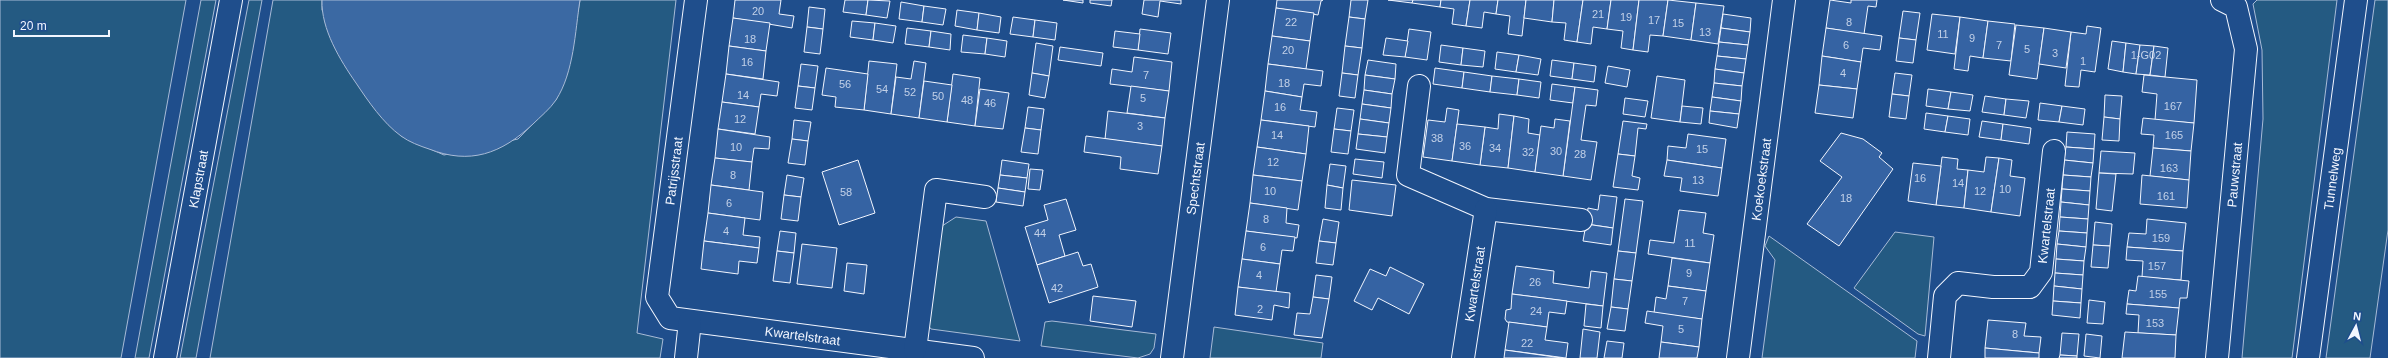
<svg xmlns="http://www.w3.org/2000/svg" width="2388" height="358" font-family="Arial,sans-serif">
<rect width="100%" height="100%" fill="#1f4e8c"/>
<g fill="#245a82" stroke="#a8bbd7">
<polygon points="0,0 186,0 121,358 0,358"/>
<polygon points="201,0 216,0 149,358 135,358"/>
<polygon points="249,0 262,0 196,358 180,358"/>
<polygon points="273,0 322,0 322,10 401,136 444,155 518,139 556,100 567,74 580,0 676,0 637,333 663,339 660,358 210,358"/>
<polygon points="2257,0 2337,0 2292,358 2242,358 2263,119 2262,50 2253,4"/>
<polygon points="2375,0 2388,0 2388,230 2370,358 2326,358"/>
<polygon points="956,217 986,221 1020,341 931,329 928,325 942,226"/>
<polygon points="1895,232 1934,237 1925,336 1918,334 1854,288"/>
<polygon points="1769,236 1917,341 1915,358 1762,358 1775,260 1765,246"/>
<polygon points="1052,321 1156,334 1154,348 1150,354 1138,358 1041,346 1045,322"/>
<polygon points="1214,327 1323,343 1321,358 1210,358"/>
</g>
<path fill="#3b69a3" stroke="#a8bbd7" d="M322,0H580C575,32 574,72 556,100C550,109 540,117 533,124C501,154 470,165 429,149C420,146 409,142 401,136C383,123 368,101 356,83C340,60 321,29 322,0Z"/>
<g fill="#3563a3" stroke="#f2f6ff">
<polygon points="735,0 781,0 779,14 794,16 792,28 733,18"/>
<polygon points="845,0 868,0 866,15 843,12"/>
<polygon points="868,0 890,1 887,18 866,15"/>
<polygon points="1063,0 1083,0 1083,3"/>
<polygon points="1090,0 1112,0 1111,6 1090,3"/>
<polygon points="1144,0 1181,0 1181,4 1160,1 1158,17 1142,14"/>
<polygon points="1277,0 1323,0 1321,1 1318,15 1276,8"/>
<polygon points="1351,0 1368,0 1365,19 1349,17"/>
<polygon points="1388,0 1413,0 1412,3"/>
<polygon points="1413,0 1441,0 1440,7 1412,3"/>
<polygon points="1441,0 1470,0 1466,26 1452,24 1454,9 1440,7"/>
<polygon points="1470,0 1498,0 1496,14 1484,12 1482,28 1466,26"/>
<polygon points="1498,0 1526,0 1522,36 1508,34 1510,16 1496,14"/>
<polygon points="1526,0 1554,0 1552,22 1524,18"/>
<polygon points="1554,0 1583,0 1577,42 1564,40 1566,23 1552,22"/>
<polygon points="1583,0 1611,0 1607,29 1593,27 1591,44 1577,42"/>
<polygon points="1611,0 1639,0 1633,50 1621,48 1623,31 1607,29"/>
<polygon points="1639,0 1668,0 1663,36 1650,35 1648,52 1633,50"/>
<polygon points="1668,0 1696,3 1691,40 1663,36"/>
<polygon points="1830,0 1851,3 1851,0 1877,0 1876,7 1868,6 1864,34 1826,28"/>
<polygon points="901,2 924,6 922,22 899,19"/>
<polygon points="1696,3 1724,6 1718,44 1691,40"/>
<polygon points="924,6 946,9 943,25 922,22"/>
<polygon points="809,7 825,9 823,29 807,27"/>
<polygon points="1276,8 1314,13 1310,41 1272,36"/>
<polygon points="957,10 979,13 977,30 955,26"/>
<polygon points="1903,11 1920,13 1916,40 1899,38"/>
<polygon points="979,13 1001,17 999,33 977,30"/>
<polygon points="1723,14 1751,18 1750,32 1721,28"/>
<polygon points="1932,14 1960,17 1955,54 1927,50"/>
<polygon points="1013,17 1035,20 1033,37 1010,34"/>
<polygon points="1349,17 1365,19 1362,48 1345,46"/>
<polygon points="1960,17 1988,21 1983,58 1970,56 1968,71 1954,69"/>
<polygon points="733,18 770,23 766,51 729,46"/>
<polygon points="1035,20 1057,23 1055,40 1033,37"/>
<polygon points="852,21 875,23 873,40 850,37"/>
<polygon points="1988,21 2015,24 2011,61 1983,58"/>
<polygon points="875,23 896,26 893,43 873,40"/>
<polygon points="2016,25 2044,28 2037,79 2009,75"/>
<polygon points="2087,26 2101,28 2095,72 2081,70 2079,87 2065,86 2071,32 2086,34"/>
<polygon points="807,27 823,29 820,54 804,52"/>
<polygon points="907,28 931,31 929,47 905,44"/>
<polygon points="1721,28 1750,32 1748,45 1719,42"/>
<polygon points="1826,28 1882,36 1880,50 1863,48 1861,62 1822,56"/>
<polygon points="2044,28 2071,32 2066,68 2039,64"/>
<polygon points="1140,29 1171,33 1168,54 1138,50"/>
<polygon points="1409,29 1431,32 1427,60 1405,57"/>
<polygon points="931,31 951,34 950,50 929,47"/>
<polygon points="1115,31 1140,34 1138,50 1113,47"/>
<polygon points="963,35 987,38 985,54 961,52"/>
<polygon points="1272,36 1310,41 1306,69 1268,64"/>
<polygon points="987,38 1007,41 1005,57 985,54"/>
<polygon points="1386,38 1408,41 1405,57 1383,55"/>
<polygon points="1899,38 1916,40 1913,63 1896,61"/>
<polygon points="2112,41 2126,43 2123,72 2108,69"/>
<polygon points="1719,42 1748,45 1746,59 1717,56"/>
<polygon points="1036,43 1053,46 1049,76 1032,73"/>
<polygon points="2126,43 2140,45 2136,74 2123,72"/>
<polygon points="1441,45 1463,48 1461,65 1439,62"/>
<polygon points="2140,45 2154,46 2150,75 2136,74"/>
<polygon points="729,46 766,51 763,79 726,74"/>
<polygon points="1345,46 1362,48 1358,75 1342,73"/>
<polygon points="2154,46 2168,48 2165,77 2150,75"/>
<polygon points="1060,47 1103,53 1101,66 1058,60"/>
<polygon points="1463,48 1485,51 1483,67 1461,65"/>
<polygon points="1497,52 1519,55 1516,72 1495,69"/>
<polygon points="1519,55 1541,59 1538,75 1516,72"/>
<polygon points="1717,56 1746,59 1744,73 1715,69"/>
<polygon points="1822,56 1861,62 1857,89 1819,85"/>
<polygon points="1134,57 1172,62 1169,91 1110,84 1112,69 1132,72"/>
<polygon points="1368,60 1396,64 1395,79 1365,75"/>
<polygon points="1552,60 1574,63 1572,79 1550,76"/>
<polygon points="869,61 897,64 891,114 864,110"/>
<polygon points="914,61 926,63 919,118 891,114 896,77 911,79"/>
<polygon points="1574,63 1596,66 1594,82 1572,79"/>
<polygon points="801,64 818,66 815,88 798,86"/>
<polygon points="1268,64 1323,71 1321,86 1304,84 1302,97 1265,91"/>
<polygon points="1608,66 1630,70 1627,87 1605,83"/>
<polygon points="826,68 868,74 864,110 835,107 836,97 822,95"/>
<polygon points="1435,68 1464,72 1462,88 1433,84"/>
<polygon points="1715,69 1744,73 1742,86 1714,83"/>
<polygon points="1464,72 1492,76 1490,92 1462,88"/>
<polygon points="1032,73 1049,76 1045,98 1029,95"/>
<polygon points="1342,73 1358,75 1355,98 1339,96"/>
<polygon points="1895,73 1912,75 1909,96 1892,94"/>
<polygon points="726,74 779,82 777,96 761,94 759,107 722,102"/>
<polygon points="953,74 980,78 975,126 947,122"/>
<polygon points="1365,75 1395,79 1392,94 1364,90"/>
<polygon points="2144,75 2197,80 2194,123 2155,120 2157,94 2142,92"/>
<polygon points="1492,76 1519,79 1517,95 1490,92"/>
<polygon points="1657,76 1685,80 1680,122 1651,118"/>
<polygon points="1519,79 1541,82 1539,98 1517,95"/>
<polygon points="924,81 952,85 947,122 919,118"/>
<polygon points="1714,83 1742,86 1741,101 1712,97"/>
<polygon points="1552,84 1575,87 1573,103 1550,100"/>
<polygon points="1819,85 1857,89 1853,118 1815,113"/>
<polygon points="798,86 815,88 812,110 795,108"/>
<polygon points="1131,86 1169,91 1165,118 1127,113"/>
<polygon points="1575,87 1598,90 1596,106 1586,105 1581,140 1597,142 1591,180 1563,176"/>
<polygon points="980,89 1009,93 1003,129 975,126"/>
<polygon points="1928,89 1951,92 1948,109 1926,106"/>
<polygon points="1364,90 1392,94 1391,108 1362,104"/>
<polygon points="1265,91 1302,97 1300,110 1317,112 1315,127 1261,120"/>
<polygon points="1951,92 1973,95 1970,111 1948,109"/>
<polygon points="1892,94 1909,96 1906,119 1889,117"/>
<polygon points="2105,95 2122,96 2120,119 2104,117"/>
<polygon points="1985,96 2006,99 2004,115 1982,112"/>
<polygon points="1712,97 1741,101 1739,114 1710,111"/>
<polygon points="1625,98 1648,101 1645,117 1623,114"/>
<polygon points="2006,99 2029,101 2026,118 2004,115"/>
<polygon points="722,102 759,107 755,134 718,129"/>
<polygon points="2040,103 2062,106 2059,122 2038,120"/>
<polygon points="1362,104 1391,108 1389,123 1360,119"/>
<polygon points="1682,106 1703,108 1701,124 1680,122"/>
<polygon points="2062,106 2085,109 2083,125 2059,122"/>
<polygon points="1028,107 1044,109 1041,130 1025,128"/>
<polygon points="1337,108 1354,110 1351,131 1334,129"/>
<polygon points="1447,108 1459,110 1452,161 1423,157 1428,120 1445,122"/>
<polygon points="1108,111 1165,118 1162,146 1105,139"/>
<polygon points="1710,111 1739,114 1737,128 1709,123"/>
<polygon points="1926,113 1948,116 1945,132 1924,129"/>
<polygon points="1499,114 1514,116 1508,168 1480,165 1485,127 1498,129"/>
<polygon points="1514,116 1529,119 1528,133 1540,135 1535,172 1508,168"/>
<polygon points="1948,116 1970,119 1968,135 1945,132"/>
<polygon points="2104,117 2120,119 2119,141 2102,140"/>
<polygon points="2143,118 2194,123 2191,151 2153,148 2154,135 2141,134"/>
<polygon points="1360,119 1389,123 1387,137 1358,134"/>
<polygon points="1555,119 1570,121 1563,176 1535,172 1541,126 1554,128"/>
<polygon points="794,120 811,122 808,141 792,139"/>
<polygon points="1261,120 1309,126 1306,154 1257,147"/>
<polygon points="1623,121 1647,124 1646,129 1638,128 1635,156 1618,154"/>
<polygon points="1982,121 2003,124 2001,140 1979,137"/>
<polygon points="1457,124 1485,127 1480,165 1452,161"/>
<polygon points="2003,124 2031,128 2029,144 2001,140"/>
<polygon points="1025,128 1041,130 1038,154 1021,152"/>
<polygon points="718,129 770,137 769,149 754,148 752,162 715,158"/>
<polygon points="1334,129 1351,131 1348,154 1331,152"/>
<polygon points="2067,132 2095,134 2094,149 2066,147"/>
<polygon points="1841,133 1863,139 1882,153 1879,157 1893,169 1839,246 1807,224 1842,177 1820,161"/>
<polygon points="1358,134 1387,137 1385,153 1356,149"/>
<polygon points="1688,134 1726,139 1722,168 1667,160 1668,146 1686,148"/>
<polygon points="1086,136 1162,146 1158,174 1120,169 1121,157 1084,152"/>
<polygon points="792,139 808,141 805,165 788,163"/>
<polygon points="1257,147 1306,154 1302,181 1253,175"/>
<polygon points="2066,147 2094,149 2093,163 2064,160"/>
<polygon points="2153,148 2191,151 2189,180 2150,176"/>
<polygon points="2101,151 2135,153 2133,174 2099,173"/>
<polygon points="1618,154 1635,156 1632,176 1640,178 1638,190 1613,187"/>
<polygon points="1942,157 1958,159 1957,169 1968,170 1964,208 1936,205"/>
<polygon points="1986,157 1999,158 1991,212 1964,208 1968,170 1984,172"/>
<polygon points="715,158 752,162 749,190 711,185"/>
<polygon points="1999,158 2012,160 2010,176 2025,178 2020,216 1991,212"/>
<polygon points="1355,159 1384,162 1382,178 1353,174"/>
<polygon points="858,160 875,213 839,225 822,172"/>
<polygon points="1002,160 1029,164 1027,178 1000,175"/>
<polygon points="1667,160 1722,168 1718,196 1680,191 1682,178 1664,176"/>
<polygon points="2064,160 2093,163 2091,177 2063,175"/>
<polygon points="1913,163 1941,166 1936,205 1908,201"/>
<polygon points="1330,164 1346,166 1343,188 1327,185"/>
<polygon points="1030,169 1043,170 1040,190 1028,189"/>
<polygon points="2099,173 2116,174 2112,211 2096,209"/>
<polygon points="787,175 804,178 801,197 784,195"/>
<polygon points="1000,175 1027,178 1025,192 998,188"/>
<polygon points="1253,175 1302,181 1298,210 1250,203"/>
<polygon points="2063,175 2091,177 2090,191 2062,189"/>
<polygon points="2142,175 2189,180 2187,208 2140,204"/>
<polygon points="1352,180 1396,185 1392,216 1349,210"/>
<polygon points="711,185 763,192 760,220 708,213"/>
<polygon points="1327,185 1343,188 1341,210 1325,208"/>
<polygon points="998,188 1025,192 1023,206 996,202"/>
<polygon points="2062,189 2090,191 2089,205 2061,202"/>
<polygon points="784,195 801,197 798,221 781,219"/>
<polygon points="1600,195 1617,197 1613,228 1586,224 1588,208 1598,210"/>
<polygon points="1066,199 1076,230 1059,235 1065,256 1037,265 1025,227 1048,220 1044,205"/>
<polygon points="1625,199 1643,201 1636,253 1618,251"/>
<polygon points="2061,202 2089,205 2088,219 2060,217"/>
<polygon points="1250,203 1287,208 1286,223 1299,225 1297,238 1246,231"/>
<polygon points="1679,210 1706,213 1703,233 1714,235 1710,263 1648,254 1650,240 1674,243"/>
<polygon points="708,213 745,218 743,235 760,237 759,248 704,241"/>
<polygon points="2060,217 2088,219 2087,233 2059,231"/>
<polygon points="1323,219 1339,222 1336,243 1319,241"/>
<polygon points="2147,219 2186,223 2183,251 2127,247 2129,233 2146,234"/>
<polygon points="2095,222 2112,224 2110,246 2093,245"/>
<polygon points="1586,224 1613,228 1611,245 1583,241"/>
<polygon points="780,231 796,233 794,253 777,251"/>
<polygon points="1246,231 1295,237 1293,251 1282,250 1280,264 1242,259"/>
<polygon points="2059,231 2087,233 2086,247 2057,244"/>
<polygon points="704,241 759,248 757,263 739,261 738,274 701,269"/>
<polygon points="1319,241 1336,243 1333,265 1316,263"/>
<polygon points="802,244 837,248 832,288 797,284"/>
<polygon points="2057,244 2086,247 2084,261 2056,259"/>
<polygon points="2093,245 2110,246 2108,268 2091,267"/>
<polygon points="2127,247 2183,251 2181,280 2142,277 2143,261 2126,260"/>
<polygon points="777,251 794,253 790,283 773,281"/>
<polygon points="1618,251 1636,253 1632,281 1614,279"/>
<polygon points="1078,252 1083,266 1091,264 1098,287 1049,303 1037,265"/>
<polygon points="1672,258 1710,263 1706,291 1668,286"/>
<polygon points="1242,259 1280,264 1276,292 1238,287"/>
<polygon points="2056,259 2084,261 2083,275 2055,273"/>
<polygon points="847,263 867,265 864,294 844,291"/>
<polygon points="1516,266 1554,271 1553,283 1589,288 1591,271 1607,273 1603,306 1512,294"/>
<polygon points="1390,267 1424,284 1409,314 1378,298 1372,310 1354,301 1370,269 1386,276"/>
<polygon points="2055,273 2083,275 2082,289 2054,286"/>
<polygon points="1316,275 1332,277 1329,299 1313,297"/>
<polygon points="2138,276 2189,281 2187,298 2180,298 2179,308 2127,304 2129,290 2136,291"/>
<polygon points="1614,279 1632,281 1628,309 1611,307"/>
<polygon points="1668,286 1706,291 1702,319 1654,313 1656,297 1666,299"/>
<polygon points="2054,286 2082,289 2081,303 2053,301"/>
<polygon points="1238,287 1290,293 1289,308 1274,305 1272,320 1235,315"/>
<polygon points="1512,294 1567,301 1565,314 1549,312 1547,327 1507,322 1505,319 1506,310 1511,309"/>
<polygon points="1093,296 1136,301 1132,327 1090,321"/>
<polygon points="1313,297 1329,299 1322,338 1294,335 1297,313 1310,314"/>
<polygon points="2089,300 2105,302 2103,324 2087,323"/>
<polygon points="2053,301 2081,303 2080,318 2052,315"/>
<polygon points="1586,304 1603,306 1601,328 1584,326"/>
<polygon points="2127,304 2179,308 2176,335 2138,333 2139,315 2126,314"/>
<polygon points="1611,307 1628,309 1625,331 1607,329"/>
<polygon points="1647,311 1702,319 1699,347 1661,342 1663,326 1645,323"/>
<polygon points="1988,320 2026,323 2024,336 2041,337 2039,353 1985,348"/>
<polygon points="1509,322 1547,327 1545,340 1568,343 1566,358 1505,350"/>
<polygon points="1583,329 1600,332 1597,358 1580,358"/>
<polygon points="2125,332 2176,335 2175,358 2122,358"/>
<polygon points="2062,333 2079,334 2077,356 2060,355"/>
<polygon points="2086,334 2102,336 2100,358 2084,356"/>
<polygon points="1607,341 1624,343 1622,358 1604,358"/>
<polygon points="1661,342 1699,347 1697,358 1659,358"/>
<polygon points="1985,348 2039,353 2039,358 1985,358"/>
<polygon points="1505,350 1562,358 1504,358"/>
<polygon points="2060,355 2077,356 2077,358 2059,358"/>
</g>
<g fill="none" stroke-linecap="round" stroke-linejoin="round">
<g stroke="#f2f6ff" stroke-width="24">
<g id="minor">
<path id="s1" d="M696,0L657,297L670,318L973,358"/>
<polyline points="1419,86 1408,175 1486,209 1581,220"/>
<polyline points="915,350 936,190 985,197"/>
<polyline points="686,358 690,321"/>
<path id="s2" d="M1172,358L1218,0"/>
<path id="s3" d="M1463,358L1486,209"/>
<path id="s4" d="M1738,358L1784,0"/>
<path id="s5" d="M1939,358L1945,296L1958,283L1993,287H2030L2041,272L2054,151"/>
<path id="s6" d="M2217,358L2246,49L2236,7L2222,0"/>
<path id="s7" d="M2308,358L2356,0"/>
</g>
</g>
<g stroke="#f2f6ff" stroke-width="24">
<g id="tertiary">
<path id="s8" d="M165,358L231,0"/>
</g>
</g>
<use href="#minor" stroke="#1f4e8c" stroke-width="22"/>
<use href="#tertiary" stroke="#1f4e8c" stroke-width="22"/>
</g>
<g text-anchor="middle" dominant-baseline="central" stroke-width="3" stroke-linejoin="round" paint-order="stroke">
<g font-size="11" fill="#c3d1e8">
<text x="758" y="11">20</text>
<text x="1598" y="14">21</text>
<text x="1626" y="17">19</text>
<text x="1654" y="20">17</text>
<text x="1291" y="22">22</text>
<text x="1849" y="22">8</text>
<text x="1678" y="23">15</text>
<text x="1705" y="32">13</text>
<text x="1943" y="34">11</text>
<text x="1972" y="38">9</text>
<text x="750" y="39">18</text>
<text x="1846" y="45">6</text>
<text x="1999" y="45">7</text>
<text x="2027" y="49">5</text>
<text x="1288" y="50">20</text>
<text x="2055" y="53">3</text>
<text x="2146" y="55">1-G02</text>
<text x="2083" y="61">1</text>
<text x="747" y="62">16</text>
<text x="1843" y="73">4</text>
<text x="1146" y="75">7</text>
<text x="1284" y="83">18</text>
<text x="845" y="84">56</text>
<text x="882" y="89">54</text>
<text x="910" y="92">52</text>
<text x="743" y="95">14</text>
<text x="938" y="96">50</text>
<text x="1143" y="98">5</text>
<text x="967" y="100">48</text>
<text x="990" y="103">46</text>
<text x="2173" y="106">167</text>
<text x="1280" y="107">16</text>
<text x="740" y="119">12</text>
<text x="1140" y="126">3</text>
<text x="1277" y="135">14</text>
<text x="2174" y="135">165</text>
<text x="1437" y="138">38</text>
<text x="1465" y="146">36</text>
<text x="736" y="147">10</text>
<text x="1495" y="148">34</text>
<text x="1702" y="149">15</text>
<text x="1556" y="151">30</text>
<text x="1528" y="152">32</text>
<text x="1580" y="154">28</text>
<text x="1273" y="162">12</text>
<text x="2169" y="168">163</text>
<text x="733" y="175">8</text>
<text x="1920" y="178">16</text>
<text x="1698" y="180">13</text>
<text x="1958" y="183">14</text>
<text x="2005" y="189">10</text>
<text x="1270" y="191">10</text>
<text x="1980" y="191">12</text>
<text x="846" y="192">58</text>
<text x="2166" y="196">161</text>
<text x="1846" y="198">18</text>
<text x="729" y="203">6</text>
<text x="1266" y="219">8</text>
<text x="726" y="231">4</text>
<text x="1040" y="233">44</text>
<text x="2161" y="238">159</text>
<text x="1690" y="243">11</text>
<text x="1263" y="247">6</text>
<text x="2157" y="266">157</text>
<text x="1689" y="273">9</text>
<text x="1259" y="275">4</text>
<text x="1535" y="282">26</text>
<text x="1057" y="288">42</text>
<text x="2158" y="294">155</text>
<text x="1685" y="301">7</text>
<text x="1260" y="309">2</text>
<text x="1536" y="311">24</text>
<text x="2155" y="323">153</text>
<text x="1681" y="329">5</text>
<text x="2015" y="334">8</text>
<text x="1527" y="343">22</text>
</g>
<g font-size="13" fill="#f2f6ff" stroke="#1f4e8c">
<text transform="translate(674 171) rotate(-83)">Patrijsstraat</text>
<text stroke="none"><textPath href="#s6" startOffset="184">Pauwstraat</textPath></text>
<text stroke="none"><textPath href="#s8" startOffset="182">Klapstraat</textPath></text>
<text stroke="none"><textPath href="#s2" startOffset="181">Spechtstraat</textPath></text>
<text stroke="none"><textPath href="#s4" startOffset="180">Koekoekstraat</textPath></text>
<text stroke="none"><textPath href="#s7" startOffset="181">Tunnelweg</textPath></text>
<text stroke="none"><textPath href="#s5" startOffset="218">Kwartelstraat</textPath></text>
<text stroke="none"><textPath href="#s3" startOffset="75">Kwartelstraat</textPath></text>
<text stroke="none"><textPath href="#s1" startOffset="458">Kwartelstraat</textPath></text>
</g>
</g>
<g transform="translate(2356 326) rotate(7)" stroke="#1f4e8c" stroke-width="3" paint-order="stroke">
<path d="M0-3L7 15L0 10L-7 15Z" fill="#f2f6ff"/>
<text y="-6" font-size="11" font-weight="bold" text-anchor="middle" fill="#f2f6ff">N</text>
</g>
<path d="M14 30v6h95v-6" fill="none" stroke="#f2f6ff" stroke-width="2"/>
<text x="20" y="30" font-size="12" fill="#f2f6ff" stroke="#1f4e8c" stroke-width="3" paint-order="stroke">20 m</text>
</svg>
